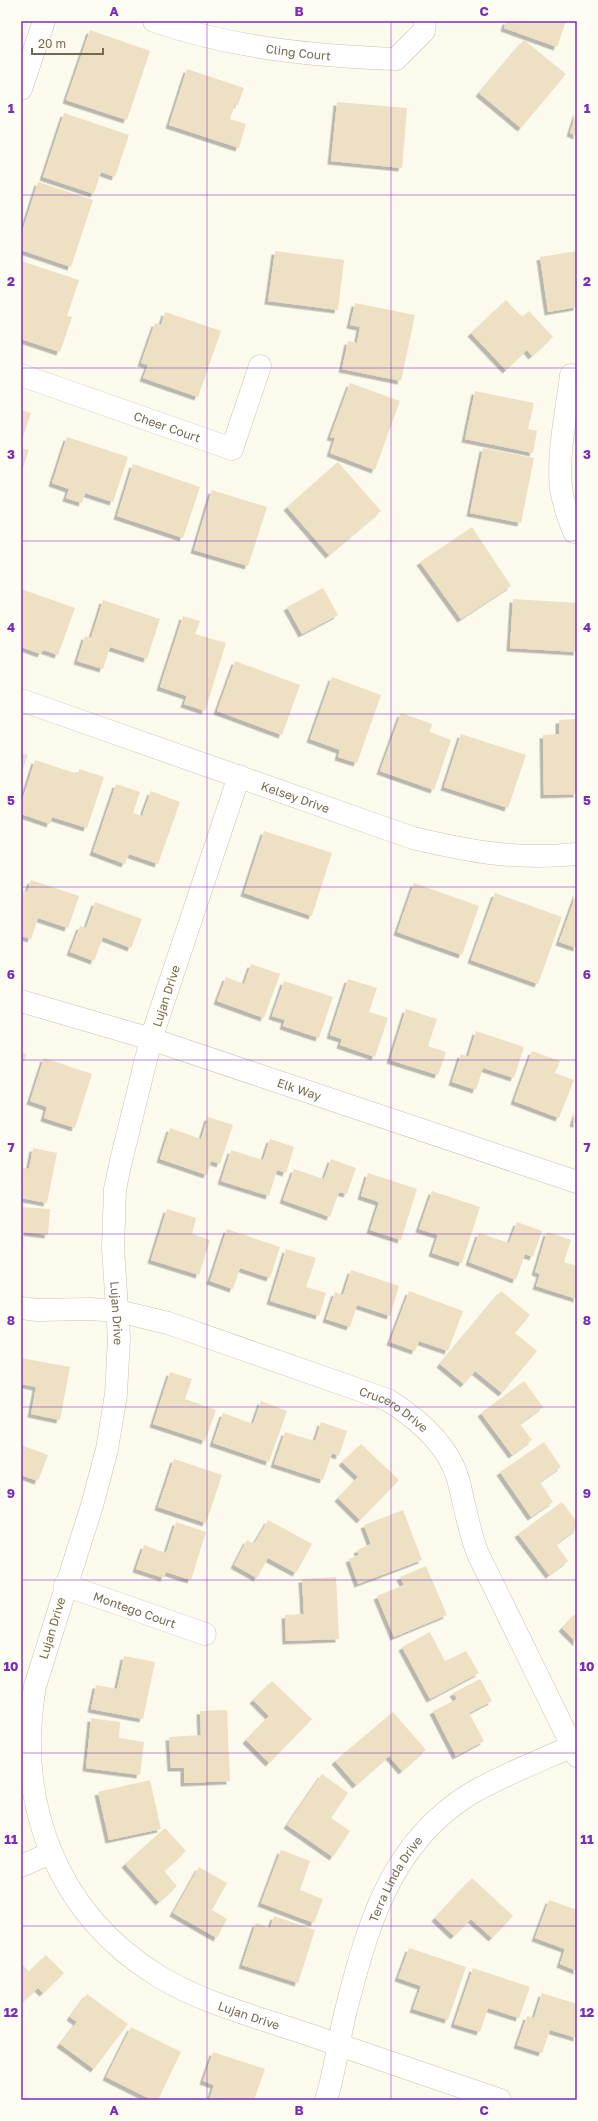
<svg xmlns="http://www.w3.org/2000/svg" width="598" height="2121" font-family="'Golos Text',sans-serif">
<defs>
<filter id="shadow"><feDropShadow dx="-3.5" dy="3.5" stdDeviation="0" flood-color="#0004"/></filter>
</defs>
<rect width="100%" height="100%" fill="#fcfaec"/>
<g fill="#eee0c3" filter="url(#shadow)">
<polygon points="506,21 566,21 557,47 504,28"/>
<polygon points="90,30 150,51 127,120 66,100"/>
<polygon points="524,40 566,74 521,128 479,93"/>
<polygon points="187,69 244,88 238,105 235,104 230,119 246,124 239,148 169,125"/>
<polygon points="337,102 407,108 402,168 331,161"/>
<polygon points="577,111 577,136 570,133"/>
<polygon points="64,113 129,135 115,177 101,172 94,194 43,177"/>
<polygon points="38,182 93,200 71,267 21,250 21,235"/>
<polygon points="275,251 344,260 338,310 268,301"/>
<polygon points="577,251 577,307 548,312 540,257"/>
<polygon points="21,261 79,280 67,316 72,317 60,352 21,339"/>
<polygon points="506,300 522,317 529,311 553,337 532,356 527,350 506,370 471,333"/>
<polygon points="355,303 415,315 401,381 342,369 348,341 357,343 360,327 350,325"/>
<polygon points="165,312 221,331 198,397 143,378 148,365 141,363 155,323 161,325"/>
<polygon points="350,383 400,401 375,470 330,453 335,438 330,437"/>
<polygon points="475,391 534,403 528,429 537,431 533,453 465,439"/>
<polygon points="21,410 31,413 21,442"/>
<polygon points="67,437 128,457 113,502 85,493 82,503 66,498 69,489 52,483"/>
<polygon points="21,448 29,450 21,473"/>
<polygon points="483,448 534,458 521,523 470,513"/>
<polygon points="338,462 381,511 329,555 287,507"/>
<polygon points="133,464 200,487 183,538 117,516"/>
<polygon points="212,490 267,507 248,566 194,550"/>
<polygon points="472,527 511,586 461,619 420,562"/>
<polygon points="323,588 338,615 302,634 287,607"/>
<polygon points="21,589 75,608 58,655 43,650 41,654 21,647"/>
<polygon points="513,599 577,603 577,652 510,648"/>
<polygon points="103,600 160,619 147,659 110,647 103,669 77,661 85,636 91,638"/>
<polygon points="183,616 200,621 195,634 226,643 205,711 184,704 187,696 160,687"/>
<polygon points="235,661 300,685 282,735 217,711"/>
<polygon points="332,677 381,695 357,763 338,757 340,750 310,739"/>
<polygon points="401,713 432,724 430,732 451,740 434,790 380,771"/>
<polygon points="577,719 577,794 544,795 543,735 559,734 559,720"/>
<polygon points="461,734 526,755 508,808 444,787"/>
<polygon points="21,753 28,755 21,774"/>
<polygon points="35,760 78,774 79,769 104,777 87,828 52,817 50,824 21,814 21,804"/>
<polygon points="116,784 140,792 133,813 142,816 151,791 180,802 158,864 129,854 125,864 93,852"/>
<polygon points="264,831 332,853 312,916 244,893"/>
<polygon points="31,880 79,896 68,928 38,918 31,939 21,936 21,891 27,892"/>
<polygon points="414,883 479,906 462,955 397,932"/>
<polygon points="577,892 577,948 559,942"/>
<polygon points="495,893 562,917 538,984 471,960"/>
<polygon points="95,902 142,919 131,948 103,937 94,961 70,952 80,926 86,928"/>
<polygon points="251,964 280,974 264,1018 217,1001 226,977 244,984"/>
<polygon points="348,979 377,988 369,1012 388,1018 375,1057 340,1045 342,1039 330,1035"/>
<polygon points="284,981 333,997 319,1038 283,1026 285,1020 272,1016"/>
<polygon points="406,1009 437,1019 428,1046 446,1052 438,1075 390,1060"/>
<polygon points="476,1031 524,1047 514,1078 483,1068 476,1090 452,1082 461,1054 468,1057"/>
<polygon points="532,1051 560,1061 555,1073 574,1080 559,1118 514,1101"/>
<polygon points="21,1052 27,1054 21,1069"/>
<polygon points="44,1058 92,1074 75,1128 44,1118 47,1107 30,1101"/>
<polygon points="577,1110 577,1124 573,1123"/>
<polygon points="208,1117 233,1125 220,1164 211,1161 207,1175 160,1159 170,1128 201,1139"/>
<polygon points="270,1139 294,1147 286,1173 277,1170 269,1196 221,1181 231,1150 263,1160"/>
<polygon points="33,1148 57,1153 47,1203 21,1198 21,1167 29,1169"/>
<polygon points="331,1159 356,1168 347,1194 339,1192 330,1217 283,1200 294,1169 324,1179"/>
<polygon points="368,1173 417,1189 401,1240 370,1230 379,1202 361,1196"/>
<polygon points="432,1191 480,1207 462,1263 432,1253 438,1235 419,1229"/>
<polygon points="21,1207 50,1209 48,1235 24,1232 22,1255"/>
<polygon points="167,1209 196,1218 192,1234 210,1240 199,1275 151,1260"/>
<polygon points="517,1222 542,1231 533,1257 525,1254 516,1280 469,1262 479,1233 509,1243"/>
<polygon points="227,1229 280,1247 270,1278 240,1268 233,1289 210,1281"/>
<polygon points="547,1232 571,1240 564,1262 577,1266 577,1299 536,1286 540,1274 535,1272"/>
<polygon points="286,1249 316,1258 306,1287 326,1293 319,1316 270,1301"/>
<polygon points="351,1270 399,1286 390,1316 357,1305 350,1327 326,1319 335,1292 343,1295"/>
<polygon points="409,1291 463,1311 448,1351 419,1341 415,1351 390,1342"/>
<polygon points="501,1291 530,1315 515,1333 537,1351 502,1393 475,1371 464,1384 440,1364"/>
<polygon points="21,1358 70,1367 60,1420 31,1414 36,1387 21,1384"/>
<polygon points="170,1372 192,1379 185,1399 216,1410 205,1441 153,1424"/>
<polygon points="524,1381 543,1407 520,1424 532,1440 512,1455 481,1413"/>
<polygon points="261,1401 287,1411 269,1462 213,1443 223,1413 253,1424"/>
<polygon points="321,1422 347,1431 339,1456 332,1453 323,1480 274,1464 285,1432 315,1441"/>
<polygon points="544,1442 561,1467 540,1482 553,1502 531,1517 500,1472"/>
<polygon points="361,1444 399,1480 360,1520 338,1498 358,1477 342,1462"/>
<polygon points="21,1445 48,1455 38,1481 21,1475"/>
<polygon points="174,1459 222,1475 206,1523 158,1507"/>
<polygon points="562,1502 577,1522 577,1529 556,1544 568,1561 549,1575 518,1534"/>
<polygon points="403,1510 422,1560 358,1584 349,1559 359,1555 357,1550 371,1544 364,1525"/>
<polygon points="268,1520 312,1544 296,1573 268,1558 257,1578 234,1565 247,1540 254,1544"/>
<polygon points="176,1522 206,1532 191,1580 166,1572 164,1578 136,1569 144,1545 166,1553"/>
<polygon points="426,1566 447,1615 394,1637 377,1596 404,1585 400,1577"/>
<polygon points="336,1577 339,1639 286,1641 285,1615 304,1614 302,1579"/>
<polygon points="577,1612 577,1643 562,1628"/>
<polygon points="430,1632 445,1661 466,1651 479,1673 430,1699 402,1647"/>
<polygon points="124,1656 155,1662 143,1719 91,1709 96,1685 117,1689"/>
<polygon points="480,1679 492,1701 469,1713 484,1741 456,1756 433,1711 457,1699 453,1693"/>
<polygon points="272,1681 312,1719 269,1763 246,1740 269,1716 253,1700"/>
<polygon points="227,1710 230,1781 184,1783 184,1768 171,1768 169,1737 201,1735 200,1711"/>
<polygon points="393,1712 426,1750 402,1771 389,1756 356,1785 335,1761"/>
<polygon points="91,1718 120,1722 119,1738 144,1742 140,1775 86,1768"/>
<polygon points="322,1774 348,1793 331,1818 350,1831 333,1857 287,1825"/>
<polygon points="150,1780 161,1829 109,1840 98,1792"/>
<polygon points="165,1828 186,1851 164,1871 177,1886 159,1902 125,1864"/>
<polygon points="281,1850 310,1861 300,1890 323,1899 314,1923 261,1903"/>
<polygon points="199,1867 227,1883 212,1910 227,1919 217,1938 173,1913"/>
<polygon points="472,1878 513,1916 492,1938 471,1919 454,1936 435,1918"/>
<polygon points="549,1900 577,1910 577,1971 560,1964 565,1949 535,1938"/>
<polygon points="274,1916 315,1930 298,1983 242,1965 256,1923 270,1928"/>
<polygon points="409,1948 466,1967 448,2020 413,2009 421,1986 398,1978"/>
<polygon points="46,1955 64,1973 43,1993 38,1988 21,2003 21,1963 29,1972"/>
<polygon points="473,1968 530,1987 519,2018 488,2008 480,2032 454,2024"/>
<polygon points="542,1993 577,2004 577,2038 550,2030 542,2053 517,2045 527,2016 534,2018"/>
<polygon points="87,1994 128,2024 94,2069 60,2044 77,2022 70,2017"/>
<polygon points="131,2027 181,2052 158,2100 152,2100 106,2077"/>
<polygon points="213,2052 265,2069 254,2100 209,2100 214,2085 203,2081"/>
</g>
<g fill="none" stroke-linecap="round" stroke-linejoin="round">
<g stroke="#ccc3af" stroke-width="23">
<g id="street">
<path id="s1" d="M154,21C232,48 314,56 396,59L424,31L425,21"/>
<polyline points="21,89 44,21"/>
<path id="s2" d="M21,375L232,449L260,366"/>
<path d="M574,532C568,517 563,503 561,488C557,455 567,409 571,375L577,376"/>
<path id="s3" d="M21,700L413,838C472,852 516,860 577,854"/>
<path id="s4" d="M239,776L151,1039L121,1161L115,1189L113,1248L119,1338L116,1394L107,1449L93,1502L35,1686C15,1803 56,1914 160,1977C205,2004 260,2018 310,2035C373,2057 437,2078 500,2100"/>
<path id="s5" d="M21,1308L37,1310L90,1309L118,1311L168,1323L388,1400C418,1419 448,1444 458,1479C465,1505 468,1529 478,1554L577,1756"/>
<path id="s6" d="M65,1585L205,1634"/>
<polyline points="21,1866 51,1853"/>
</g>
</g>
<g stroke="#ccc2ab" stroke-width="23">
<g id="secondary">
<path id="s7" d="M21,1001L151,1039L577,1182"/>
<path id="s8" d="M326,2100C335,2072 338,2043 345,2014C367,1928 389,1844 470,1794C504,1774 542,1760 577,1744"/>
</g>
</g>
<use href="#street" stroke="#fff" stroke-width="22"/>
<use href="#secondary" stroke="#fff" stroke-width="22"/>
</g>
<path fill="none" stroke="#7b2cbf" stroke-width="1" stroke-opacity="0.55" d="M207,21V2100M391,21V2100M21,195H577M21,368H577M21,541H577M21,714H577M21,887H577M21,1060H577M21,1234H577M21,1407H577M21,1580H577M21,1753H577M21,1926H577"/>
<g text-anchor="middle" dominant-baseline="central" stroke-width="3" stroke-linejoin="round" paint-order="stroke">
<g font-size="12" fill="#766850" stroke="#fefdf3">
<text stroke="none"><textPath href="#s1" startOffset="148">Cling Court</textPath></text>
<text stroke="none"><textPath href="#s2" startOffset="155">Cheer Court</textPath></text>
<text stroke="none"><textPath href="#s3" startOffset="291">Kelsey Drive</textPath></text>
<text transform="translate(166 996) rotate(-72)">Lujan Drive</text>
<text stroke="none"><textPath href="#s7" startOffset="292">Elk Way</textPath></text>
<text stroke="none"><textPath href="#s4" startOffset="556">Lujan Drive</textPath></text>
<text stroke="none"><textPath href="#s5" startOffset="391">Crucero Drive</textPath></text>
<text stroke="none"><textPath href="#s6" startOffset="74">Montego Court</textPath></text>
<text transform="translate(52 1628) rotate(-73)">Lujan Drive</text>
<text stroke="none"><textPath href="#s8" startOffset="233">Terra Linda Drive</textPath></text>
<text stroke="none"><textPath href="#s4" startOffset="1375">Lujan Drive</textPath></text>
</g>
</g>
<rect width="598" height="2121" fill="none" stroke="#fefdf3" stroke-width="44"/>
<path d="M32 48v6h71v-6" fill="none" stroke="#766850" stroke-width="2"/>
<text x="38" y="48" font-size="12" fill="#766850" stroke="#fefdf3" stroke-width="3" paint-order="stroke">20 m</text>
<rect x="22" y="22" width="554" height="2077" fill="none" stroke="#7b2cbf" stroke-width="1.5"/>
<g font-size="13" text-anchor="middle" font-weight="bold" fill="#7b2cbf">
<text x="114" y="16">A</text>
<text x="299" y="16">B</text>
<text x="484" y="16">C</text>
<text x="11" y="113">1</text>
<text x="587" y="113">1</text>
<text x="11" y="286">2</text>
<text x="587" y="286">2</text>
<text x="11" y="459">3</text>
<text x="587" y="459">3</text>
<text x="11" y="632">4</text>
<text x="587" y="632">4</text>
<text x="11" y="805">5</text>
<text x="587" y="805">5</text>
<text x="11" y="979">6</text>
<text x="587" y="979">6</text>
<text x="11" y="1152">7</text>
<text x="587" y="1152">7</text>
<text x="11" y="1325">8</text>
<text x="587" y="1325">8</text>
<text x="11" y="1498">9</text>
<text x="587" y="1498">9</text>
<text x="11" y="1671">10</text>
<text x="587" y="1671">10</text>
<text x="11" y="1844">11</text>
<text x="587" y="1844">11</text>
<text x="11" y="2017">12</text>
<text x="587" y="2017">12</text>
<text x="114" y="2115">A</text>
<text x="299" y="2115">B</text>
<text x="484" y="2115">C</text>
</g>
</svg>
